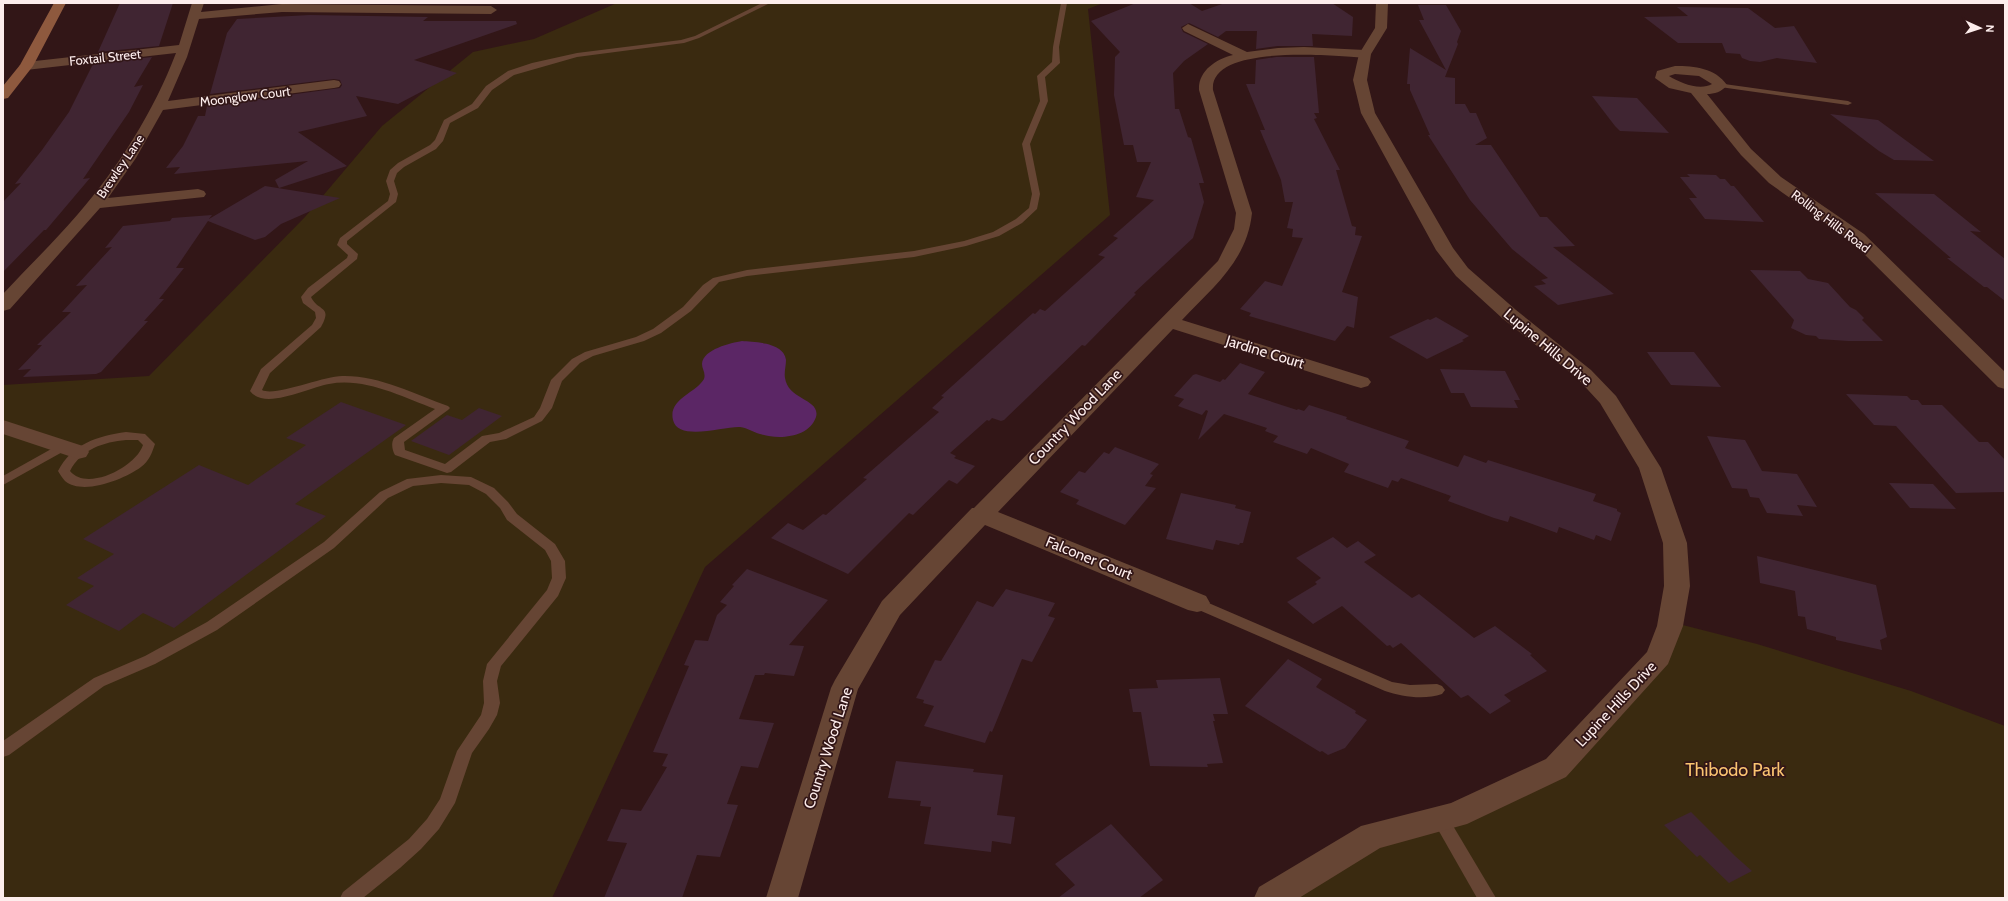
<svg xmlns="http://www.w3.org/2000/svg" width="2008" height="901" font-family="Cabin,sans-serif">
<rect width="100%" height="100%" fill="#321617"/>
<g fill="#3a2a10">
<polygon points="617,3 1103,3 1088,9 1110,215 705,567 552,898 3,898 3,385 149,376 305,217 382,126 473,52 534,39"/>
<polygon points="1671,622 1757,644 1911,691 2005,726 2005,898 1269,898 1575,753"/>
</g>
<path fill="#5b2665" d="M742,341C754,342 784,342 786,360C786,366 784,372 785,378C788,400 821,399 816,417C809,438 778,440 760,434C753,432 748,428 740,427C725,426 678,442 673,420C668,399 696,393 704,379C706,373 702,369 702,364C703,349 731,343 742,341Z"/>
<g fill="#402532">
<polygon points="120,3 173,3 159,46 98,52"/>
<polygon points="1136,3 1189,3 1202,11 1225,3 1332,3 1353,17 1352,36 1312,34 1313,46 1278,46 1256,49 1257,31 1226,31 1218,37 1189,23 1181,27 1183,32 1208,44 1184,61 1173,73 1175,109 1179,109 1188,137 1191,138 1204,183 1199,183 1204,202 1193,238 1134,293 1136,294 1085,346 1082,345 1004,420 1001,421 992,418 989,421 987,420 950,453 956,456 954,458 975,466 957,484 949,480 913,515 909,513 848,574 771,538 788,523 803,530 823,514 826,515 867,479 863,478 939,412 932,408 944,397 941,396 1033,313 1035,314 1040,309 1045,311 1105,257 1098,255 1118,238 1113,236 1154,200 1136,197 1151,162 1137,162 1133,145 1124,145 1114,95 1115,57 1120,52 1091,21"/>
<polygon points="1418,5 1446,5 1461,31 1457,42 1458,44 1445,77 1455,78 1455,104 1465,104 1470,113 1476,113 1487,138 1475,145 1491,145 1540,217 1547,217 1575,246 1553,247 1614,294 1558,305 1534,286 1546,284 1541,280 1548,278 1512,249 1470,200 1428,135 1430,135 1410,90 1410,84 1407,84 1410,48 1446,70 1419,20 1424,20"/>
<polygon points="1677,7 1748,8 1775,28 1794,26 1817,63 1777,58 1760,62 1750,61 1742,58 1740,54 1726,53 1722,43 1678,43 1644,17 1688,16"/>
<polygon points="310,15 428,17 423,21 516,21 517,24 414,60 457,73 398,104 356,96 367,116 298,132 347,166 279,188 275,180 308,161 174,174 180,167 166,168 183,146 198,116 205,116 207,106 340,88 342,85 340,80 334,79 210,94 227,33 237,19"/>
<polygon points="152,57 134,87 143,85 129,112 83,179 90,178 46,230 44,230 3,272 3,202 21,183 15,184 42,150 69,112 93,64"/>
<polygon points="1276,57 1314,57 1319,113 1314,113 1317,118 1314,119 1340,170 1336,170 1352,226 1356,227 1355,235 1362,236 1342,292 1358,297 1354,328 1347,326 1335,341 1249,316 1251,313 1240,309 1265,281 1282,286 1303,238 1292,237 1293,229 1287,228 1293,202 1285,202 1281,180 1260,130 1265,130 1246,84 1255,84 1256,60"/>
<polygon points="1592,96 1637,98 1669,133 1620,131 1615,126"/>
<polygon points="1830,114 1878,120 1934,161 1894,160 1879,151"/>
<polygon points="1687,174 1716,175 1720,179 1725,179 1731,186 1734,186 1764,222 1705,219 1689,198 1697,198 1680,177 1690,177"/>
<polygon points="265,186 340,198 281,224 265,237 255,240 208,221 176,268 184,268 159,299 164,299 144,321 148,321 101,372 96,374 23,377 31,369 18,370 42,345 37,345 71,312 62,312 87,285 76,286 112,247 105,248 123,226 170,221 172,218 212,215 209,219"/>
<polygon points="1875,193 1934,194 1981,232 1970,231 2005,259 2005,301 1987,287 1984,287 1947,258 1951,258"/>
<polygon points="1750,270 1800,271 1808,279 1828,283 1850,307 1856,310 1864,318 1862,320 1883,341 1848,341 1819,339 1816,336 1806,335 1791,328 1794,320"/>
<polygon points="1436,317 1469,336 1462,340 1464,341 1427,359 1389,337 1428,319 1430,320"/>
<polygon points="1647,352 1694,352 1721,387 1671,385"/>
<polygon points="1240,363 1265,372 1248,394 1297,410 1298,409 1304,411 1309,405 1347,417 1346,419 1409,441 1405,448 1458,467 1464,455 1486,463 1488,460 1596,494 1593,501 1617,509 1617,511 1621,513 1611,541 1596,535 1594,540 1559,527 1557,533 1510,516 1508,522 1494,518 1448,501 1451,496 1401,478 1398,482 1392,480 1388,488 1344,472 1349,464 1311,448 1307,454 1273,442 1278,436 1265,431 1267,428 1224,414 1198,440 1208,411 1206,410 1202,415 1178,406 1184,399 1174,396 1193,375 1196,374 1220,382 1223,379 1225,380"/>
<polygon points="1440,369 1505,371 1520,400 1514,400 1518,408 1471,407 1464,393 1451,393"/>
<polygon points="1846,394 1907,396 1911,400 1918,400 1922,405 1942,405 1979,442 1988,442 2005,460 2005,492 1956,493 1896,426 1874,425"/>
<polygon points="341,402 406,425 295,504 326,516 174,628 143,613 119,631 66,605 94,586 77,578 114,554 83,539 199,465 248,485 306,445 286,438"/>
<polygon points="479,408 502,416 449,455 411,441 447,415 462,420"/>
<polygon points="1707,436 1745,440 1762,471 1797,474 1817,507 1797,505 1803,516 1767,513 1759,498 1750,497 1747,489 1732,488"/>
<polygon points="1115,447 1159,464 1150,474 1153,475 1145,486 1156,488 1125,525 1076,504 1079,500 1060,492 1079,471 1085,473 1104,452 1109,454"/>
<polygon points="1889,483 1933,484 1956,509 1910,508"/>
<polygon points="1181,493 1236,505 1235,508 1251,512 1243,543 1240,543 1239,545 1216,540 1213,550 1166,539"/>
<polygon points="1333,537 1347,548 1358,541 1376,555 1364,562 1412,598 1419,594 1474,638 1495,626 1532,654 1530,655 1547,671 1504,695 1511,701 1490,714 1468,695 1461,698 1401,643 1393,648 1390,645 1387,646 1342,606 1313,624 1287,602 1317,584 1315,582 1321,578 1296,558"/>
<polygon points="1757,556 1876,585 1887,637 1880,640 1882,650 1836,640 1836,637 1807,629 1805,617 1798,616 1795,591 1760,583"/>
<polygon points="747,569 828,600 789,645 804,646 794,676 765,673 764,675 755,675 739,719 774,723 758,768 741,766 727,804 738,805 720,857 697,855 682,898 604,898 627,843 607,841 621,809 641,811 667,767 662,766 668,754 653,752 689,666 684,665 695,640 708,641 717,615 727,605 720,602 734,586 732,585"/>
<polygon points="1006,589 1055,603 1048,616 1055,618 1032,662 1022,659 992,732 990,731 985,743 924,726 934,706 923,703 924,700 916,698 935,660 941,661 977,601 993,607"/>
<polygon points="1288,659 1322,679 1316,687 1356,711 1355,713 1367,720 1345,748 1328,755 1322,751 1320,752 1245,706"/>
<polygon points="1220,678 1228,714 1213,714 1215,721 1213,721 1223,763 1207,764 1208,767 1150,766 1141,712 1133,712 1129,689 1158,688 1156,680"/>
<polygon points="896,761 974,769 973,772 1003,775 997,815 1015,817 1011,844 992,841 991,852 924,844 931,807 920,806 921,801 888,798"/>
<polygon points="1691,812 1735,856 1752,871 1729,883 1700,855 1697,857 1664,825"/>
<polygon points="1111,824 1163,880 1139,898 1058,898 1075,885 1055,864"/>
</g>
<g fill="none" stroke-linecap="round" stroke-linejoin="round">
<g fill="#664534" fill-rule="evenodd">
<path d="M762,3H770L699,38L684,43L577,57L514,75L492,90L478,108L450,123L443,141L436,149L404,167L397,173L394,181L398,194L396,202L347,241V244L358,254L357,259L311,297C318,312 333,305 321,327L270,373L262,390C275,397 323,376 342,376C378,375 415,394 448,406L450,408L448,410L404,442L405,450L445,464L482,436L499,433L534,417L540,408L551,380L572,359L585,352L636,337L653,329L683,307L703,285L713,278L747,270L914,251L964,241L993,232L1016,219L1029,208L1032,194L1022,144L1040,101L1037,76L1052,62L1053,47L1061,3H1067L1059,47L1060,63L1045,77L1048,101L1030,144L1040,194L1037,209L1022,223L999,236L966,246L914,257L747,276L719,282L691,311L661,333L644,341L593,356L580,363L562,381L552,408L542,421L506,439L490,442L451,472L447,473L395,455C392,450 391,443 394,438L435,409C402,397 365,377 329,384C309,387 265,411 250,391L261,369L312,325L316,318L315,312L303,303L301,297L308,288L347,258L348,255L337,245L340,238L388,201L390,194L386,181L390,170L398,163L430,145L435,140L444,120L472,104L486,86L508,71L532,63L577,53L681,40L695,36Z"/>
<polygon points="1717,83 1848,101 1852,103 1848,105 1720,87 1716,85"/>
<path d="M126,432L145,434L155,444C152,453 149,461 141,467C125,479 83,496 65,481C62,478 60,474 58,471C72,444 97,436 126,432ZM126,440H138L143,445C136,467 87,492 70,471C81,449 104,442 126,440Z"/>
<polygon points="62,443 66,444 68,447 66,450 3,485 3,476"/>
<polygon points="441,475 471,477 494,488 508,502 517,514 555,544 565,561 566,578 558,596 501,666 497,681 500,703 497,715 489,729 472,753 455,803 439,829 421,849 400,868 363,898 340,898 343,892 409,839 427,819 440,799 457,751 481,715 484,703 483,681 487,664 547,590 552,578 551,561 545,550 507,520 500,508 486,494 469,485 441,483 413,486 388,498 334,548 217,630 155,664 104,686 9,755 3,757 3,741 94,678 145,656 207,622 324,542 380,492 407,479"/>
<path d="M1197,598L1392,682L1410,685L1437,684L1442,686L1445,690L1442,694C1425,700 1402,697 1385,691L1192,607L1190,603L1192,599Z"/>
<polygon points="1440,812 1446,814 1496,898 1477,898 1432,819 1434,814"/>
</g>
<g fill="#664534" fill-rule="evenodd">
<path d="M192,3H204L201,12L282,4L491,6L497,10L491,14L282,12L199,19L187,57L168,101L334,80L339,81L341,84L339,87L334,88L163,110L136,158L108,198L198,189L204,191L206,194L204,197L100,208L10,309L3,311V294C28,267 54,242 78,214C118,168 154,111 176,53L26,70L19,66L26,62L179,45Z"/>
<path d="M1188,24L1247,52L1278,48L1304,47L1365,50L1371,54L1365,58C1335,56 1209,43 1213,90L1252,213C1247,261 1213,287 1182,320L1368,378L1371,382L1368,386L1361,388L1354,386L1173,329L998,512L1206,596L1210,603L1206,610L1197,612L1188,610L985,525L900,615L858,689L798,898H766L831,688L835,680L882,601L972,508H974L1218,261L1234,229L1236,213L1199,90C1198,71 1216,59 1233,55L1184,31L1182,28Z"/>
<path d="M1675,66C1695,66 1715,68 1727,85C1722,92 1714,94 1707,94L1751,149L1781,177L1864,234L2005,372V389L1998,387L1852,242L1769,183L1741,155L1691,93L1669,88L1655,78L1657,71ZM1675,74L1699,76L1712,84C1700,91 1680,83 1669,76Z"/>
<polygon points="3,420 86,447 89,452 86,457 78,459 3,434"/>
</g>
<polygon fill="#664534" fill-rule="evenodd" points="1376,3 1388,3 1387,28 1371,54 1367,80 1375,113 1453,248 1468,268 1516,310 1591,370 1616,396 1661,468 1687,543 1690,586 1683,626 1668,664 1566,777 1467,824 1380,848 1299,898 1254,898 1259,887 1361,826 1451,803 1546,759 1647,652 1657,626 1664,586 1663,543 1639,468 1600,403 1577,378 1502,318 1456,276 1436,250 1361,113 1353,80 1359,54 1375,28"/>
<polygon fill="#8e593e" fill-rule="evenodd" points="54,3 66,3 33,66 8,98 3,99 3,86 20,65"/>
</g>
<g text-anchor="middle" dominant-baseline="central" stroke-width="3.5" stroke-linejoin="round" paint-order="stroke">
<g font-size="13" fill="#fdedec" stroke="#321617">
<text transform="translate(105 57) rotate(-6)">Foxtail Street</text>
<text transform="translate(245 96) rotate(-7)">Moonglow Court</text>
<text transform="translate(120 166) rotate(-56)">Brewley Lane</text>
<text transform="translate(1831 221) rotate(37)">Rolling Hills Road</text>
</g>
<g font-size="15" fill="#fdedec" stroke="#321617">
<text transform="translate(1548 347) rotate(40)">Lupine Hills Drive</text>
<text transform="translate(1265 352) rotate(17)">Jardine Court</text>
<text transform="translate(1075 417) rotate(-46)">Country Wood Lane</text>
<text transform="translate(1089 558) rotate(22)">Falconer Court</text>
<text transform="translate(1616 704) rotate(-47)">Lupine Hills Drive</text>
<text transform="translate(828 748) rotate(-72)">Country Wood Lane</text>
</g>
<g font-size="18" fill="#fac471" stroke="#321617">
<text x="1735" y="770">Thibodo Park</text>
</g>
</g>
<rect width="2008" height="901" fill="none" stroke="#fdedec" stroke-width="8"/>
<g transform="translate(1980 28) rotate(93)" stroke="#321617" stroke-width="3" paint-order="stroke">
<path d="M0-3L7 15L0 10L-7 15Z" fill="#fdedec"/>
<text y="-6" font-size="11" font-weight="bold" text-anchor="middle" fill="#fdedec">N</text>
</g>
</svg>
